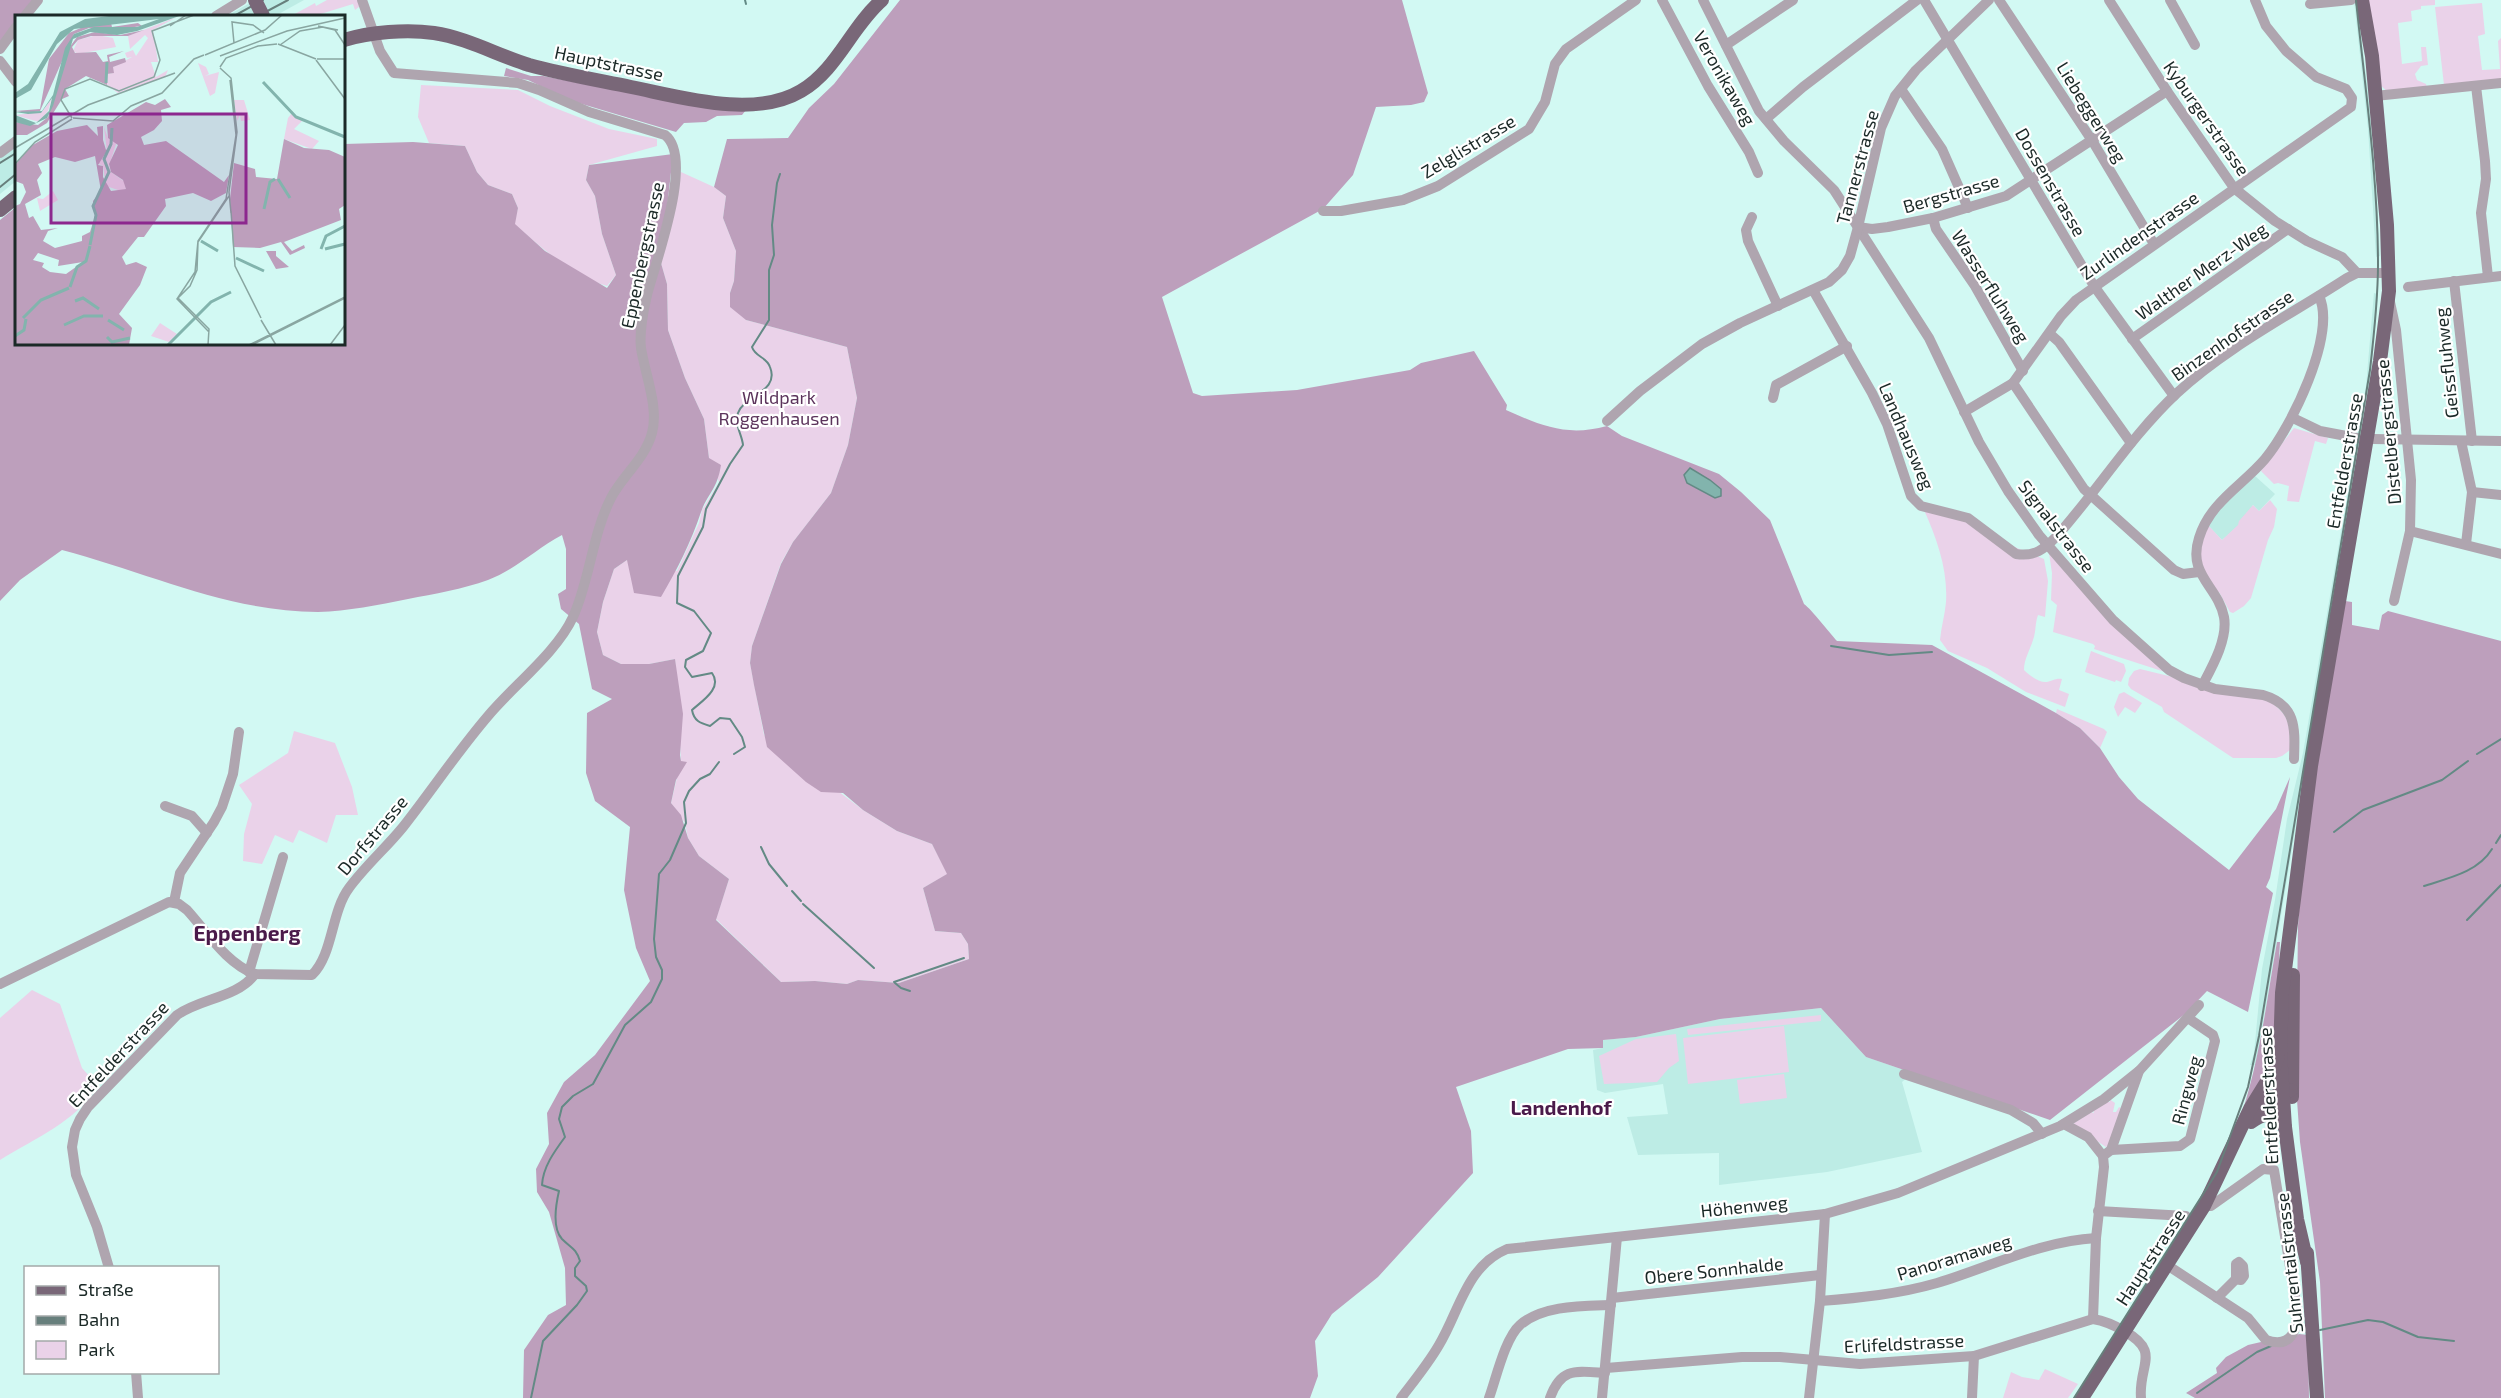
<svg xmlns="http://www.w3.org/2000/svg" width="2501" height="1398" font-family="'Exo 2',sans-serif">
<rect width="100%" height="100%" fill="#d2f9f3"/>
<g fill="#bdece5">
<polygon points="255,0 304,0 275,16 227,16"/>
<polygon points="2354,0 2357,0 2370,109 2380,256 2376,257 2368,129"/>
<polygon points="16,147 16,181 0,194 0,158"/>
<polygon points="2374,293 2378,294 2371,374 2260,1042 2255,1065 2250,1065 2254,1053 2262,969 2275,900 2287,819 2303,753 2366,386"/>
<polygon points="2255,476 2275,494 2259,511 2253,505 2239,525 2222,540 2208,525 2218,510"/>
<polygon points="1821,1008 1866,1057 1913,1073 1902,1082 1922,1152 1827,1172 1719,1185 1719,1153 1638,1155 1627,1117 1668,1114 1663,1084 1605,1093 1597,1090 1593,1050 1603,1048 1602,1040 1636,1037 1720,1019"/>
</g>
<g fill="#ead2e9">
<polygon points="327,0 359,0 360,6 355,10 353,4 314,16 291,16 315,3 316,6"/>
<polygon points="2366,0 2435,0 2435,5 2421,6 2421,9 2411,11 2412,21 2398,23 2402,64 2422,61 2421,47 2426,47 2428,65 2421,66 2415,74 2417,80 2426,84 2427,88 2387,91 2380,85"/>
<polygon points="2482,3 2485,34 2478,36 2482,70 2500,69 2498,41 2501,38 2501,79 2444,85 2435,7"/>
<path d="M421,85L518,90L550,106L609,129L657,139V146L589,165L586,180L595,196L602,234L616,275L607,286C572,276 541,247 514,224L518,208L512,194L488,185L477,172L465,146L429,143L418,117Z"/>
<polygon points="681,172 714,187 726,196 723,218 736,251 734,281 730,293 746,320 847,347 857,398 848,445 831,493 793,542 781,563 752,646 750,663 764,735 863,810 897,831 932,844 948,874 923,888 935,931 961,933 968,944 969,959 899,983 858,980 847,984 815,981 781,982 716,919 729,879 699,856 688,838 685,823 671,803 681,761 675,659 649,664 621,664 603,655 597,632 603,602 614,569 627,560 677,571 699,523 702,510 719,482 709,458 704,419 685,378 668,330 667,284 661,263"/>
<polygon points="2294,428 2328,438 2326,444 2315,441 2299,502 2287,501 2289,486 2278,483 2274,484 2261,471"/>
<path d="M2270,500L2277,509L2274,527L2268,540L2251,598L2244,606L2233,613L2230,612L2219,592L2216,593C2200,562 2195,559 2208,525L2222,540L2238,525L2239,521L2253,505L2259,511Z"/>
<path d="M1924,510L1959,517L1988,536L2044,559L2048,581L2045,617L2038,615C2035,623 2036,632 2033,640C2030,650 2024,659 2024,670C2029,675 2039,683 2047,682C2053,681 2055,678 2062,679L2059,690L2069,694L2065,707L2026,692L1987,668L1948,651L1940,640C1941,627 1945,615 1946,602C1948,570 1937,539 1924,510Z"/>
<polygon points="2049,553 2165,672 2094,649 2095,646 2093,644 2053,632 2057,605 2051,600 2052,573"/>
<polygon points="2091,651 2124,664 2126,671 2121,682 2116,680 2115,682 2085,672"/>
<path d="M2140,669L2267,700C2290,714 2290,724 2290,750L2282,756L2276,758H2233L2164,712L2162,707L2131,689L2128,685L2129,678L2134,671Z"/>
<polygon points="2124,692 2142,703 2135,713 2125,707 2118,717 2114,707 2119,694"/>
<polygon points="2057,709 2104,729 2107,732 2100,748 2080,728 2056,713"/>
<polygon points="294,731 335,743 352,787 358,815 336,815 327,843 299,830 293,843 275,835 262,864 243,861 244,834 252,804 239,785 288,753"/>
<path d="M32,990L60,1004L82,1068L98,1086C74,1123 37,1137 0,1160V1018Z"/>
<polygon points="1821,1015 1821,1021 1688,1035 1687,1029"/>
<polygon points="1784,1026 1789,1072 1688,1084 1683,1038"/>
<polygon points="1676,1034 1679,1061 1669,1068 1657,1082 1604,1084 1599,1056 1636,1039"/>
<polygon points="1784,1074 1787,1098 1740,1104 1737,1080"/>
<polygon points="2109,1099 2115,1103 2113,1112 2116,1112 2119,1107 2122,1109 2109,1145 2106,1147 2074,1126 2074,1123 2091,1112 2094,1113 2093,1110 2106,1102 2110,1102"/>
<polygon points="2045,1369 2078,1384 2068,1398 2003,1398 2011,1372 2022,1377 2039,1380"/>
</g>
<g fill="#bd9fbc">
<polygon points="0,0 38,0 25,16 16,16 16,27 0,49"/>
<path d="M900,0H1402L1428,93L1424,102L1411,105L1376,107L1353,175L1323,209L1162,297L1193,393L1202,396L1297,390L1410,370L1421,363L1474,351L1507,405L1506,410C1542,426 1567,437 1607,426L1622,436L1719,474L1741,492L1770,520L1804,604C1812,610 1829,632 1837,641L1932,645L2056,713L2080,728L2100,748L2119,777L2138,799L2229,870L2276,809L2290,777L2270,878L2266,887L2273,893L2248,1012L2207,991L2185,1014L2050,1120L1866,1057L1821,1008L1720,1019L1636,1037L1603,1040V1048L1568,1049L1456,1087L1471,1131L1473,1173L1378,1277L1332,1314L1315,1341L1318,1376L1310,1398H523L524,1350L548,1315L566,1305L565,1268L549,1212L537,1192L536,1169L549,1144L547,1113L564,1082L595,1055L650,981L636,948L624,890L630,827L595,801L586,773L587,713L612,699L592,689L579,624L561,609L558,594L566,589V549L562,535C536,549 516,569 488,580C463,589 434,594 408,599C378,605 348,611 318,612C229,612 146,572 62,550L20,580L0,601V220L16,207V344H344V144L413,142L465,146L477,172L488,185L512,194L518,208L515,224L545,251L607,288L616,275L602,234L595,196L586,180L589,165L673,154L661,263L667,284L668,330L685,378L704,419L709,458L721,465C717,490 708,493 701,512C691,542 677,570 661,597L634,593L627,560L614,569L603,602L597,632L603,655L621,664H649L675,659L683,714L680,755L681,761L687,762L676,780L671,803L681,815L688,838L699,856L729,879L716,920L781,982L815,981L847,984L858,980L899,983L969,959L968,944L961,933L935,931L923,888L947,874L932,844L897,831L863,810L843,793L821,792L806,782L767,747L754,685L750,663L752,646L781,564L793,542L831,493L848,445L857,398L847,347L746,320L730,307V293L734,281L736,251L723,218L726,196L714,187L727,139L788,138L809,108L834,84Z"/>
<polygon points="506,68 531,76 543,76 698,106 746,110 742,115 717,116 706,122 684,123 676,132 572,101 528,80 504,76"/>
<polygon points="2345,601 2352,602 2352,625 2379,630 2382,615 2388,611 2501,641 2501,1398 2325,1398 2320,1282 2300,1142 2296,1086 2298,926 2304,836"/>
<path d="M2277,942H2280L2274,1052L2270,1068L2237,1127C2259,1067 2266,1004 2277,942Z"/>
<polygon points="2299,1334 2308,1335 2309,1398 2195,1398 2186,1393 2217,1373 2216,1368 2226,1357 2248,1345 2261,1342 2283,1344"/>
</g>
<polygon fill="#82b4ad" stroke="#638a85" stroke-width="1.5" points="1690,468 1710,480 1721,489 1721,496 1715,498 1687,483 1684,475"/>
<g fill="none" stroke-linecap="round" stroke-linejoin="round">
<g stroke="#638a85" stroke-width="2">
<polyline points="745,0 746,4"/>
<polyline points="1831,646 1889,655 1932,652"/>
<path d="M734,754L745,747L742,737L730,719L720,718L710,726C700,723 694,721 692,710C702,701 723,688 712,673L692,677L685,667L686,660L703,651L711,633L694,611L677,603L678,576L703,527L706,509L730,464L743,445C742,434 734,425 738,413C744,395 780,392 770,367C767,357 755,357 752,347L769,320V270L774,255L772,225L777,183L780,174"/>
<polyline points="2477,754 2501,739"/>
<polyline points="2334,832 2363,810 2442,780 2468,761"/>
<polyline points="2496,843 2501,835"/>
<polyline points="761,847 769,864 787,886"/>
<path d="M2424,886C2449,878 2478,872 2492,849"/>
<polyline points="792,891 801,901"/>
<polyline points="803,904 874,968"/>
<polyline points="2467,920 2501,885"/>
<polyline points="894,982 964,958"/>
<polyline points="895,983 901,988 910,991"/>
<polyline points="2320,1330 2368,1320 2383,1322 2418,1337 2454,1341"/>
<polyline points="2197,1393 2257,1352 2271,1346"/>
<path d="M531,1398L543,1341L577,1305L587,1291L586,1286L575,1276V1268L580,1261C576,1248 571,1248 562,1239C552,1228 556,1204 559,1191L542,1185C543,1167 554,1152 565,1137L559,1119L562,1107L573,1096L593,1084L625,1025L651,1002L662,979V970L656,957L654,939L659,874L670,860L686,823L684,802L689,791L700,779L710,774L719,762"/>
</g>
<g stroke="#afa5af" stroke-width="10">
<polyline points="1662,0 1708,86 1749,152 1758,173"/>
<path d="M1703,0L1759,111L1784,141L1834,190L1929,338L1979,442L2008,491L2039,535L2113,620L2169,670L2184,678L2215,689L2263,695C2297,705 2295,729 2294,759"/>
<polyline points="1924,0 2094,286 2174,396"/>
<polyline points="1999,0 2093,142 2154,244"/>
<polyline points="2109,0 2167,91 2234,188 2275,221 2307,241 2342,257 2357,273"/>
<polyline points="2170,0 2195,45"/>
<polyline points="2310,4 2351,0"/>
<polyline points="25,16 38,0"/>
<polyline points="216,16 242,0"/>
<polyline points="1726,45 1793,0"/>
<polyline points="0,49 16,27"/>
<polyline points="0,61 16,82"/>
<polyline points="2476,86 2485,161 2486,179 2481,213 2488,277"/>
<polyline points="1901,89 1942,149 1968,208"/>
<polyline points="2375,96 2501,83"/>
<polyline points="1766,119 1803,87 1917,0"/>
<polyline points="0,153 16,141"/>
<polyline points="1323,211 1341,211 1403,200 1438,186 1529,129 1545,102 1555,64 1566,49 1636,0"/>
<polyline points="1752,217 1746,230 1748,241 1778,306"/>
<polyline points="1933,218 1936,229 1975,286 2023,371"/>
<polyline points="1858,227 1872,229 1888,227 1933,218 2006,196 2167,91"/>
<polyline points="2454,281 2472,441"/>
<polyline points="2408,287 2501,276"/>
<path d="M1813,290L1872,393L1887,424L1911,496L1921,506L1968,518L2016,554C2035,557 2044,549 2056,537C2098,490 2131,436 2177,393C2227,347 2290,315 2347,278L2357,273H2389"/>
<polyline points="2390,302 2396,330 2411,480 2410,531 2394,601"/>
<polyline points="2050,334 2059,342 2131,443"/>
<polyline points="2132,339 2288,229"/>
<polyline points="2013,383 2084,489 2174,570 2183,574 2199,572"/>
<polyline points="1773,398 1776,385 1847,346"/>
<polyline points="1964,412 2013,383 2061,316 2076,300 2351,107 2352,98 2346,89 2316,77 2286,51 2266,26 2255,0"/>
<polyline points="2293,418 2320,431 2357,438"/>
<polyline points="1607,421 1640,391 1702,344 1740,323 1829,282 1842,270 1850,256 1858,227 1881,128 1895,96 1916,70 1989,0"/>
<polyline points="2373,439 2501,441"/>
<polyline points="2461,441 2472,492 2466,544"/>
<polyline points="2472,492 2501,495"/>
<polyline points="2410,531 2501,554"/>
<path d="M2202,686C2212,667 2228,639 2224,617C2218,586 2187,575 2199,538C2210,502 2242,486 2265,459C2291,428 2337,334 2319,296"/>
<polyline points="165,806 192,816 207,833"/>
<polyline points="174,902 180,873 214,822 222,807 233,774 239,732"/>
<polyline points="249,972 283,857"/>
<path d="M0,984L169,902L179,904L187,910C207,932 227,964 255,974L312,975C333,955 331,912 349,888C366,865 386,848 403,827C432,790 458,751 488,716C513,686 557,652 573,617C590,580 592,535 611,498C622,476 645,459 652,433C659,407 645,374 641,348C639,331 643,312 647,295C655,263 695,158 665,135L589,112L539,90L518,83L394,73L380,51L362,0"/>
<polyline points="1904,1074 2011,1110 2033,1123 2042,1134"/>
<polyline points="2064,1124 2088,1137 2103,1156"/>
<polyline points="2111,1150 2180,1146 2190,1139 2215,1041 2213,1035 2188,1018"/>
<polyline points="2098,1211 2186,1216"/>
<path d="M2167,1265L2248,1318L2266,1340C2295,1350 2299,1324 2296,1303L2274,1170L2263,1169L2211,1206H2204"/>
<path d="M109,1268L97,1227L76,1175L72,1147L75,1130L80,1119L88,1107L177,1015C201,998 237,998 255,974"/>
<polyline points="1612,1298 1820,1275"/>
<polyline points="2217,1298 2236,1279 2236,1264 2239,1262 2243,1266 2244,1276 2241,1280 2236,1279"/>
<path d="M1820,1301C1859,1298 1899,1294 1937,1283C1990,1267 2041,1241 2096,1238"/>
<polyline points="2093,1319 2096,1238 2104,1167 2103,1156 2111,1150 2139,1071 2199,1005"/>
<path d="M1606,1368L1742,1357H1780L1860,1364L1974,1356L2093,1319C2105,1321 2114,1325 2124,1331C2162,1352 2138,1365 2141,1398"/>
<polyline points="136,1372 138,1398"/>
<path d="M1401,1398C1414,1381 1428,1364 1439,1345C1460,1310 1466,1266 1507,1249L1825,1214L1898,1193L2060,1126L2104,1099L2139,1071"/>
<path d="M1489,1398C1496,1379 1505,1338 1520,1325C1543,1305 1583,1306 1611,1305"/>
<path d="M1550,1398C1561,1367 1576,1371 1605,1373"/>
<polyline points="1602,1398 1617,1237"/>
<polyline points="1809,1398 1820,1301 1825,1214"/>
<polyline points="1972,1398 1974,1356"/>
</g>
<g stroke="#796778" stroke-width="14">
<path d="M344,40C370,32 407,29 434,33C467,38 497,55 529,65C562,74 597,80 631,87C681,97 754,119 801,91C837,70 851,27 882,0"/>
<polyline points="0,210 16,197"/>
<polyline points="2292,1097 2293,975"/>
<polyline points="2254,1113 2272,1097 2291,1090"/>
<path d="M2251,1122C2265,1111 2275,1113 2285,1127"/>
<polyline points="2307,1253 2317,1398"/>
<polyline points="2307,1262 2297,1219 2285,1127 2280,1052 2282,993 2311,766 2380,361 2389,291 2387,225 2372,56 2362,0"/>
<polyline points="2082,1398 2204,1206 2250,1109 2271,1075 2278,1057"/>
</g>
<g stroke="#677f7c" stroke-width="2">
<polyline points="234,16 263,0"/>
<polyline points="258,16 288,0"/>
<polyline points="0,163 16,153"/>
<polyline points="0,187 16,174"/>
<path d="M2074,1398L2217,1172L2248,1087L2259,1036L2370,370C2374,335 2378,300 2378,265C2378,176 2365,88 2356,0"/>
</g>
<polyline stroke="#796778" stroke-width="14" points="255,0 263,16"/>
</g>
<g text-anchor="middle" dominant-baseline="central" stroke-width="4.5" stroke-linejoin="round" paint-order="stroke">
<g font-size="18" fill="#1b2927" stroke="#fff">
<text transform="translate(609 63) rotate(12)">Hauptstrasse</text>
<text transform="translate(1725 78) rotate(60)">Veronikaweg</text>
<text transform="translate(2092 112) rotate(58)">Liebeggerweg</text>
<text transform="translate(2207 118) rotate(55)">Kyburgerstrasse</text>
<text transform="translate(1468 146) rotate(-31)">Zelglistrasse</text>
<text transform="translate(1857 167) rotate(-75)">Tannerstrasse</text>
<text transform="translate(2051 182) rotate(60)">Dossenstrasse</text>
<text transform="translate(1951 193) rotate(-16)">Bergstrasse</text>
<text transform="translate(2139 235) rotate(-35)">Zurlindenstrasse</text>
<text transform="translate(642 255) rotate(-78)">Eppenbergstrasse</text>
<text transform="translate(2201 271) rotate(-35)">Walther Merz-Weg</text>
<text transform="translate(1991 286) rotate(58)">Wasserfluhweg</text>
<text transform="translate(2232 335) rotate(-35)">Binzenhofstrasse</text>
<text transform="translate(2446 363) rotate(-96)">Geissfluhweg</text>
<text transform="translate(2388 432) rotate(-95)">Distelbergstrasse</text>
<text transform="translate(1907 436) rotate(67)">Landhausweg</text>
<text transform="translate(2344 461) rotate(-80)">Entfelderstrasse</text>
<text transform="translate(2057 526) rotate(52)">Signalstrasse</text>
<text transform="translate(372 835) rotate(-50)">Dorfstrasse</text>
<text transform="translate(118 1054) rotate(-47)">Entfelderstrasse</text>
<text transform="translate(2186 1090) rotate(-75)">Ringweg</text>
<text transform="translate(2268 1096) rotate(-93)">Entfelderstrasse</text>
<text transform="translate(1744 1206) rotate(-6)">Höhenweg</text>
<text transform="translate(1954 1257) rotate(-17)">Panoramaweg</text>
<text transform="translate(2150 1257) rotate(-57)">Hauptstrasse</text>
<text transform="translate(2289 1263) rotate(-96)">Suhrentalstrasse</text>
<text transform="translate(1714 1270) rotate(-6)">Obere Sonnhalde</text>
<text transform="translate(1904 1343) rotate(-3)">Erlifeldstrasse</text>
</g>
<g font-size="18" fill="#5b335b" stroke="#fff">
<text x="779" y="397">Wildpark<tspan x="779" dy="21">Roggenhausen</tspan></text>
</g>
<g font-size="20" font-weight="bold" fill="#4a1a4a" stroke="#fff">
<text x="1561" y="1107">Landenhof</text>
</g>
<g font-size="21" font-weight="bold" fill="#4a1a4a" stroke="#fff">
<text x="247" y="932">Eppenberg</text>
</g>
</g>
<g transform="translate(15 15)">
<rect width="330" height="330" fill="#d2f9f3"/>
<path d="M162,2L138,15L143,47H136L141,62L153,55L150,62L103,78L92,70V59L98,58V52L117,42L112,43L110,38L118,35L121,41L133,23L130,20L115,34L113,21ZM82,20L98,23L101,32L63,39L58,36L63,25ZM183,48L191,52L194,59L190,61L204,57L200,78L195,81ZM262,82L281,101L300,110L288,105L279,114L304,126L297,134L269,124L273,103L277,98ZM37,83L33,96L24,107L0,100L27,97ZM219,85H229L235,105L226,106L225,100L222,106ZM89,112L93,123L102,126L94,151L96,157L110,167L111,174L106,176L91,171L88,151L82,148L92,137ZM38,176L43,185L25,196L22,183L28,184ZM145,308L162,319L154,327L136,321Z" fill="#ead2e9"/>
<path d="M96,8L97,12L123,8L127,11L112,13H74L59,19L25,96L14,98L0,96L25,94L34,44L54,18L68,12ZM129,15L113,21H76L63,25L57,32L60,38L81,37L88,47L93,46L92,40L109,36L94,42L95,47L110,43L111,47L98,52L99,58L92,59V70L71,61L50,74L54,81L47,84L32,108L12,120H0V107L23,110L33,102L54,33L62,22L80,17L105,20ZM150,84L156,92L146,95L147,106L139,115L126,122L129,130L151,126L209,167L214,160L211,178L196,186L178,178L150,184L151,191L129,222H123L107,242L111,250L121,247L132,252L125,270L104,299L117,313L114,330H0V191L5,189L11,177L8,169L0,166V150L16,131L42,116L72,110L83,121L82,112L88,111V125L91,135L94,133L83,150L88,151V162L96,176L111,174L108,165L96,157L94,149L103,130L93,123L92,110L131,87L140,90ZM80,141L86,176L78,186L80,201L75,217L67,221V226L40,233L28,226L33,216L43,213L26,215L18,201L14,203L10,189L26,180L22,165L27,158L23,149L40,142L60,147ZM23,238L44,245L43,251L68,247L51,259L35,257L27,252L29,248L18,245ZM269,124L289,133L314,135L330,142V190L324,194L326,205L269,227L277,236L289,230L290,233L275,240L266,227L245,233L218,232L215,184L219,148L240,154L241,162L262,164ZM251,236H261V241L274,252L261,254Z" fill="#bd9fbc" fill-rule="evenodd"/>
<path d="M102,0H167L122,16L102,20L75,17L58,24L38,91L32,103L15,111L0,107V100L21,108L34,96L37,83L26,98L13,99L0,97L27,96L38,80L50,33L59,19L79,12H122L144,4L59,14L42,29L16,75L0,84V78L13,69L45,17L70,4Z" fill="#82b4ad"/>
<path fill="none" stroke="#82b4ad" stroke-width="3" d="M248,67L281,102L330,122M91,68L92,47M263,164L275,183M249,194L255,167L260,164M186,226L203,236M75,230L81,200L78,191L94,157L89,144L96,129L97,113M306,234L311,221L330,211M310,234L330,229M221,243L249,256M55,272L62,252L71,246L75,231M60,286L68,283L84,294M8,303L26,285L54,273M93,305L109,315M49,310L69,301H88M0,321L9,315L11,304M92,322L97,327L115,323M153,330L196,287L216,277"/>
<path fill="none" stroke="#89a6a1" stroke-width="1.5" d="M155,11L171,0M303,11L320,15L330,30M219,28L217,7L238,10L249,18M263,29L301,44M265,30L285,16L308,12L323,15M190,40L250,15L267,0M205,41L272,16L330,3M302,44H330M301,45L330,84M205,52L211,43L243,31L262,29M205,53L216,63L222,117L214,177L216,198M57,103L46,85L50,74L75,64L104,76L139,62L145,45L137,16L179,0M58,103L98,106L116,91L147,78L179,44L189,40M0,133L73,90L160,58M0,149L20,127L57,104M216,196L220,251L246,303M246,305L261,330M194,317L162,284L180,257L183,226L211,184L221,120L215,65M193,330L194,314L163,283L175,271L182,255L183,227L214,181M234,330L330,282M237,330L330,283M315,330L330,310"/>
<path fill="#8c278e" fill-opacity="0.15" stroke="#8c278e" stroke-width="3" d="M36,99H231V208H36Z"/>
<rect width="330" height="330" fill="none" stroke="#1b2927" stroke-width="3"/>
</g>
<rect x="24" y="1266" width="195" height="108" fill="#ffffff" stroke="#a4a9a9" stroke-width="1.5"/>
<rect x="36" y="1286" width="30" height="9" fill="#796778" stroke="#a4a9a9" stroke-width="1.5"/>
<text x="78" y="1296" font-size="18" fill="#1b2927">Straße</text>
<rect x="36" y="1316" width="30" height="9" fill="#677f7c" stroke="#a4a9a9" stroke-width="1.5"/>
<text x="78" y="1326" font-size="18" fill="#1b2927">Bahn</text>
<rect x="36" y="1341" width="30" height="18" fill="#ead2e9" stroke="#a4a9a9" stroke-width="1.5"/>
<text x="78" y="1356" font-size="18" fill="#1b2927">Park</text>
</svg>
